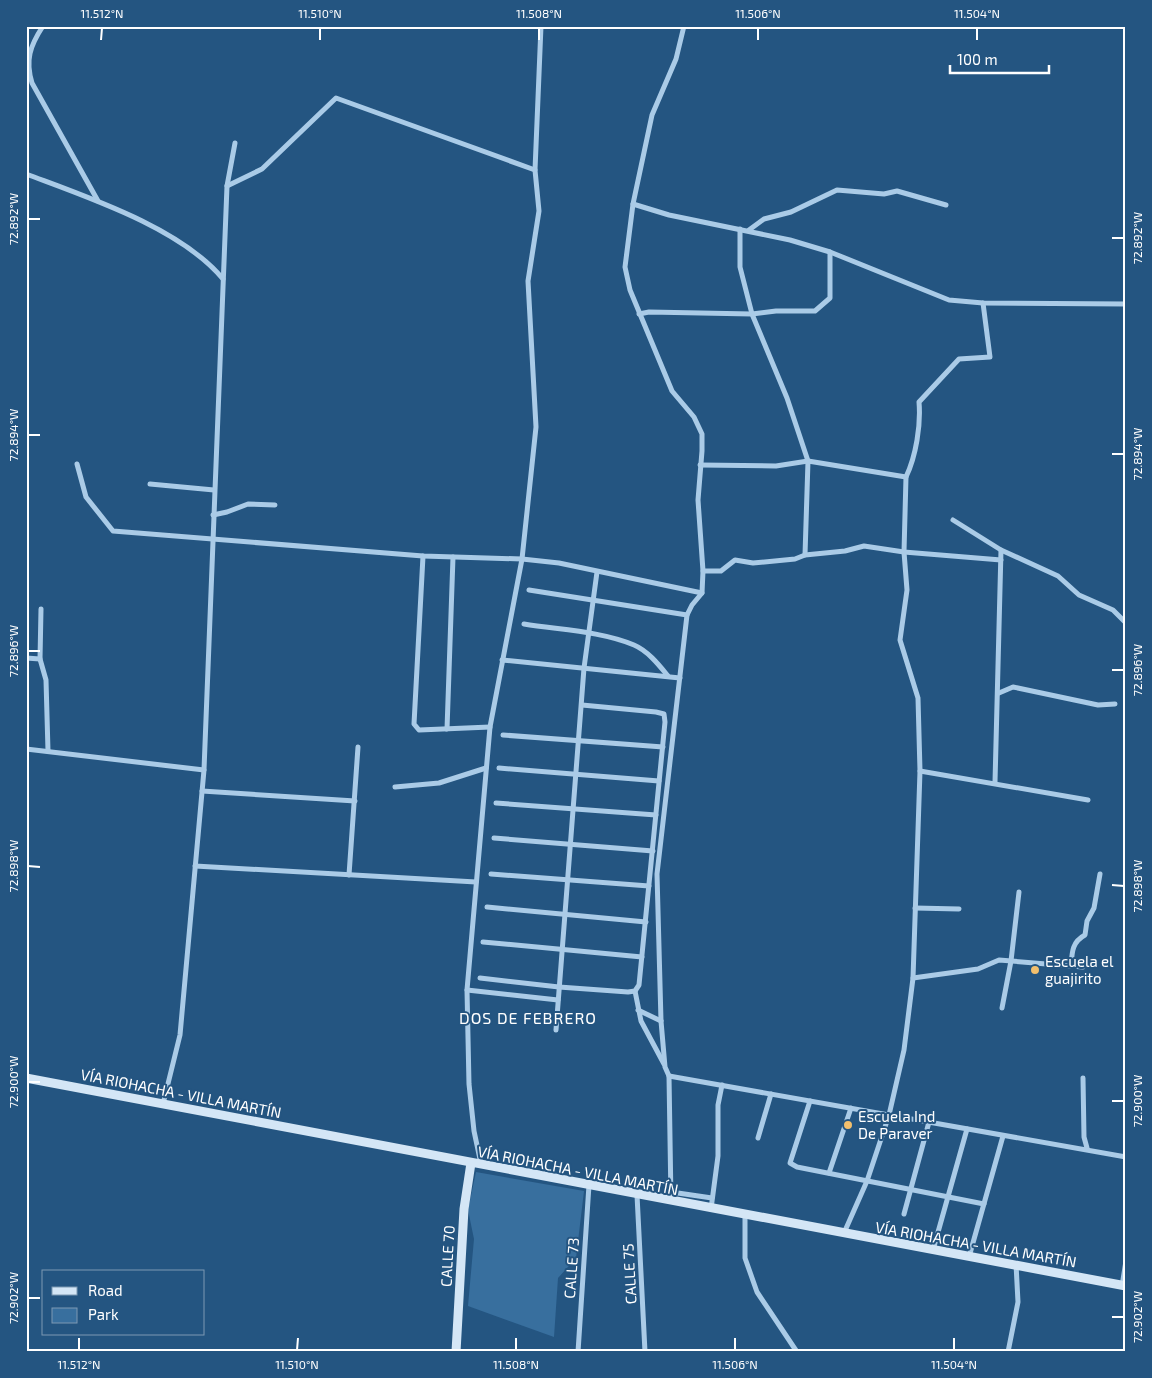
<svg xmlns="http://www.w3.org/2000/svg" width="1152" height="1378" font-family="'Exo 2',sans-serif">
<rect width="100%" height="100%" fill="#245581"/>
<polygon fill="#386f9e" points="476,1172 584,1191 576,1258 558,1278 554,1337 468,1306 474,1239 468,1210"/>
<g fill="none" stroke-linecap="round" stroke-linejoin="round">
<g stroke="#aacbe7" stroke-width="5">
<path d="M43,26C30,46 25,60 32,83L98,201"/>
<path d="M26,174C87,197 181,228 223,279"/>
<polyline points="227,186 262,169 336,98 535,170"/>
<polyline points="633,204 669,215 790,240 830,252 949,300 983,303 1126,304"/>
<polyline points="740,229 740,267 752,314 787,398 808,461 805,555"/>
<polyline points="749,230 764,219 791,212 837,190 884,194 897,191 946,205"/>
<polyline points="639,314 649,312 752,314 776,311 815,311 830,298 830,252"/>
<polyline points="77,464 86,497 113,531 423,556 522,559 559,563 702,593"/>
<polyline points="700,465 776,466 808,461 906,477"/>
<polyline points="150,484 214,490"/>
<polyline points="213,515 227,512 248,504 275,505"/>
<polyline points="953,520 1001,550 1058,576 1079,595 1113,610 1126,623"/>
<polyline points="423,556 414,724 419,730 490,727"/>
<polyline points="703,571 721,571 735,560 753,563 795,559 805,555 845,551 864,546 904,552 1001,560"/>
<polyline points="529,590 687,615"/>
<polyline points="41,609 40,659 46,680 48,751"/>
<path d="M524,624C560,630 600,631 634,645C648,651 659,665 668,676"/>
<polyline points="26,658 40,659"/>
<polyline points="502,660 680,678"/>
<polyline points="999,693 1013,687 1098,705 1115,704"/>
<polyline points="447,729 453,557"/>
<polyline points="503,735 663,747"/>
<polyline points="26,749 204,770"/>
<polyline points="499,768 659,781"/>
<polyline points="920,771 1088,800"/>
<polyline points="995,782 1001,550"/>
<polyline points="395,787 439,783 486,768"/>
<polyline points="202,791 355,801"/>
<polyline points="496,803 656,815"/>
<polyline points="494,838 653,851"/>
<polyline points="195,866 476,882"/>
<polyline points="491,874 649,886"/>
<polyline points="349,875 358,747"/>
<polyline points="487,907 646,922"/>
<polyline points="915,908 959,909"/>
<polyline points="483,942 642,957"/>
<path d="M1071,966C1072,952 1072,942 1085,935L1087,921L1094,908L1100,874"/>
<polyline points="480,978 559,987 628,992 635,991 639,985 665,722 664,714 656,712 582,705"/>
<polyline points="913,978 978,969 999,960 1083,967"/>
<polyline points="467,990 558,1000"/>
<polyline points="635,991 641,1021 664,1064"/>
<polyline points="1002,1008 1011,961 1019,892"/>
<polyline points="638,1010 661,1021"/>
<polyline points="556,1030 584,668 597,572"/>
<polyline points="669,1076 1126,1157"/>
<polyline points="1083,1078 1084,1137 1087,1148"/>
<polyline points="810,1101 790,1163 797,1167 984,1204"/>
<polyline points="163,1104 180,1035 204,770 227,186 235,143"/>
<polyline points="758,1138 771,1094"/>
<polyline points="481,1164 474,1131 469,1084 467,990 490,727 522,559 536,427 528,281 539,211 535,170 541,26"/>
<polyline points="829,1173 851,1108"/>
<polyline points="671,1192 712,1198"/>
<polyline points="637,1195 645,1352"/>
<polyline points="671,1201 669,1076 665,1067 661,1021 657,874 687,615 692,605 702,593 703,571 698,500 702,451 702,434 694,417 672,391 630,290 625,267 633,204 652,115 676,59 684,26"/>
<polyline points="711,1209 718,1156 718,1105 722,1085"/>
<polyline points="904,1214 929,1122"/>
<polyline points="745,1215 745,1258 757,1292 797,1352"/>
<path d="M844,1233L867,1181L889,1115L904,1050L913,978L920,771L918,698L900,640L907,590L904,552L906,477C916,456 921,425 919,402L959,359L990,357L983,303"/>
<polyline points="933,1250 967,1129"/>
<polyline points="969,1257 1003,1136"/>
<polyline points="1122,1286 1126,1261"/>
<polyline points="578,1352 589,1185"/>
<polyline points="1008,1352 1018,1302 1016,1264"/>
</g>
<g stroke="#d4e6f6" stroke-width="9">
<polyline points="26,1078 1126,1286"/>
<polyline points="456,1352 464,1209 471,1163"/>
</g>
</g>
<path fill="none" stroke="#fff" stroke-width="2" d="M101,40L102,28M320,40V28M539,40V28M758,40V28M977,40V28M28,219H40M1112,238H1124M28,435H40M1112,454H1124M28,651H40M1112,670H1124M28,866L40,867M1112,885L1124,886M28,1082H40M1112,1101H1124M28,1298H40M1112,1317H1124M79,1350V1338M297,1350L298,1338M516,1350V1338M735,1350V1338M954,1350V1338"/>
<g fill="#f2bf6d" stroke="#245581" stroke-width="2">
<circle cx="1035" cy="970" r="5"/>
<circle cx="848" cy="1125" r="5"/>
</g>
<g text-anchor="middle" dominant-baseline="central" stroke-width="4" stroke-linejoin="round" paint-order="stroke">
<g font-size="15" fill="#fff" stroke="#245581" text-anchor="start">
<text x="1045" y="961">Escuela el<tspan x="1045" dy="17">guajirito</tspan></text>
<text x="858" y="1116">Escuela Ind<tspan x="858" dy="17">De Paraver</tspan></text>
</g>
<g font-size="15" fill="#fff" stroke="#245581">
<text transform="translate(181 1093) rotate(11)">VÍA RIOHACHA - VILLA MARTÍN</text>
<text transform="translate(578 1170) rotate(11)">VÍA RIOHACHA - VILLA MARTÍN</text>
<text transform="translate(976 1244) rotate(10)">VÍA RIOHACHA - VILLA MARTÍN</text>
<text transform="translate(447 1256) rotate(-87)">CALLE 70</text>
<text transform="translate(571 1268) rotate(-86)">CALLE 73</text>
<text transform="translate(629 1274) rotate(-93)">CALLE 75</text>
</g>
<g font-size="16" letter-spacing="1" fill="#fff" stroke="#245581">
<text x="528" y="1017">DOS DE FEBRERO</text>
</g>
</g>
<rect width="1152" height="1378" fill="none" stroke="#245581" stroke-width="55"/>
<rect x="42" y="1270" width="162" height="65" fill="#245581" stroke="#7c99b3"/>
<rect x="52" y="1287" width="25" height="8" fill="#d4e6f6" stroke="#7c99b3"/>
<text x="88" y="1296" font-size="15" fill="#ffffff">Road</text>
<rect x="52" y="1308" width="25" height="15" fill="#386f9e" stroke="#7c99b3"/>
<text x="88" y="1320" font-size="15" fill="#ffffff">Park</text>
<path d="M950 65v8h99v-8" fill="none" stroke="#ffffff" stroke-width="2.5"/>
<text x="957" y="65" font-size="15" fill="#ffffff" stroke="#245581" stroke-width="4" paint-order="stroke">100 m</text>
<rect x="28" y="28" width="1096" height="1322" fill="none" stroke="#fff" stroke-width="2"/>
<g font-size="12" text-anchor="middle" fill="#fff">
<text x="102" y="18">11.512°N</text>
<text x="320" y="18">11.510°N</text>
<text x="539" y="18">11.508°N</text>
<text x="758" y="18">11.506°N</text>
<text x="977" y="18">11.504°N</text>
<text transform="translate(14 219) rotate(-90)" y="4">72.892°W</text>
<text transform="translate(1138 238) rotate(-90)" y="4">72.892°W</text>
<text transform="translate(14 435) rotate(-90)" y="4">72.894°W</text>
<text transform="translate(1138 454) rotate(-90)" y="4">72.894°W</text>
<text transform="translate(14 651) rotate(-90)" y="4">72.896°W</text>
<text transform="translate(1138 670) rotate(-90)" y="4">72.896°W</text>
<text transform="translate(14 866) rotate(-90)" y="4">72.898°W</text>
<text transform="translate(1138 886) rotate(-90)" y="4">72.898°W</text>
<text transform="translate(14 1082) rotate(-90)" y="4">72.900°W</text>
<text transform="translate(1138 1101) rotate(-90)" y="4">72.900°W</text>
<text transform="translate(14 1298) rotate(-90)" y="4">72.902°W</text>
<text transform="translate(1138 1317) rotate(-90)" y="4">72.902°W</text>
<text x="79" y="1369">11.512°N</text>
<text x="297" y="1369">11.510°N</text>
<text x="516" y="1369">11.508°N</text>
<text x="735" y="1369">11.506°N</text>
<text x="954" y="1369">11.504°N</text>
</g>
</svg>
